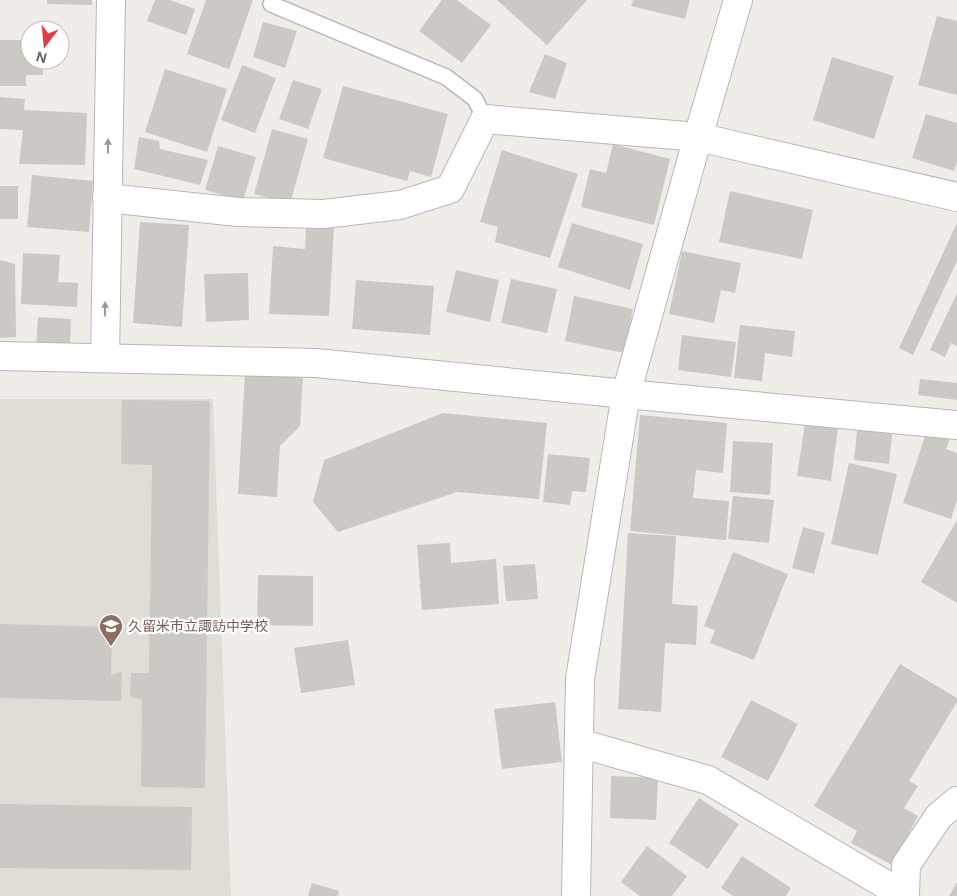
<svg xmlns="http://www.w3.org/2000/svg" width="957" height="896" font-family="'DM Sans','Noto Sans JP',sans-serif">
<rect width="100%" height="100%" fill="#f0ede8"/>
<polygon fill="#e0dcd6" points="0,399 213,399 231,896 0,896"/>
<g fill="#ccc8c4">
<polygon points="47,0 92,0 92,5 47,4"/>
<polygon points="155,0 170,0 195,9 186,35 147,21"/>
<polygon points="206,0 253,0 229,69 187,54"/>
<polygon points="442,0 457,0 491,25 462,63 419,31"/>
<polygon points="497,0 587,0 547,45"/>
<polygon points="633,0 690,0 685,19 631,6"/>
<polygon points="937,16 957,21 957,95 918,85"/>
<polygon points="263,22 297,31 285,68 253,57"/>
<polygon points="0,40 30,40 30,60 43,60 43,75 26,75 26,86 0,86"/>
<polygon points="545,54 567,63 555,99 529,92"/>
<polygon points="832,57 894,76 874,139 813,120"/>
<polygon points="242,65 276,78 255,133 221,120"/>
<polygon points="165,69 227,89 207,152 145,132"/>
<polygon points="293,80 322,89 308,129 279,119"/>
<polygon points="343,86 448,114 431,177 410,171 407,181 323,158"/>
<polygon points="0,97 25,99 24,110 87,113 85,165 19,164 23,130 0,129"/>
<polygon points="926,114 957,123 957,162 954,171 912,158"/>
<polygon points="272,129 308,139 290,204 254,194"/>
<polygon points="139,137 159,141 160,149 208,160 200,185 134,169"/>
<polygon points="613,144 670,159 654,225 581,207 590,169 606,173"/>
<polygon points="218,146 256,157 243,201 205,190"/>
<polygon points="502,150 578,174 550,258 495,242 498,227 480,222"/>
<polygon points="32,175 93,181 89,232 27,227"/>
<rect x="0" y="186" width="18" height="33"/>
<polygon points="730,191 813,210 802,259 719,242"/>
<polygon points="140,222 189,225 182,327 133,323"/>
<polygon points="572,223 643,244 630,290 558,267"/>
<polygon points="957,223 957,261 913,355 899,348"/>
<polygon points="306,226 334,228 329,316 269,314 273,246 305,249"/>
<polygon points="682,251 741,263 735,293 721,290 714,323 669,314"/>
<polygon points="23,253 60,255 58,282 78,283 77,307 21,304"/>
<polygon points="0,260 15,264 16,337 0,338"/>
<polygon points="456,270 499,280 490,322 446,312"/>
<polygon points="248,273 249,320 206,322 204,274"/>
<polygon points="511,279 557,289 547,333 501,323"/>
<polygon points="356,280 434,286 430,335 352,329"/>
<polygon points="957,293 957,346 951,343 945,357 930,350"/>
<polygon points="574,296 633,309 624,353 565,341"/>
<polygon points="38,317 71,319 70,349 36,347"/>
<polygon points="740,325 795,331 792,357 765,353 762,381 734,378"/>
<polygon points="682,335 736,342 731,377 678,370"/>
<polygon points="245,374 303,377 300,426 280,446 277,497 238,494"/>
<polygon points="920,379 957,383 957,400 918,395"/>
<polygon points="122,400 210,401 205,788 141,787 142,700 130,696 131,673 149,673 152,465 121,464"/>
<polygon points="443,413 547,423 539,499 457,492 338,532 313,502 324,460"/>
<polygon points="640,415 727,423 723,473 696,470 693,498 729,501 726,540 630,531"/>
<polygon points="858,422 893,425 889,464 854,460"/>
<polygon points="805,423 838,427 831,481 797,476"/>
<polygon points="927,430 950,438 946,449 957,453 957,500 951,519 903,503"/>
<polygon points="733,441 773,443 770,495 730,492"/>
<polygon points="548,454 590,458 586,492 572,491 570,505 543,502"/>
<polygon points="849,463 897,474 878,555 831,544"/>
<polygon points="733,496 774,500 769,543 728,539"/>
<polygon points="957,520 957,603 921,582"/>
<polygon points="803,527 825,533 814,574 792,568"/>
<polygon points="628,533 676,536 672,604 698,606 696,645 665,643 661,712 618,709"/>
<polygon points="450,543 451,563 496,559 499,604 422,610 417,545"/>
<polygon points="733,552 788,574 754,660 710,643 715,630 704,626"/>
<polygon points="535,564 538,599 506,601 503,566"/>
<polygon points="258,575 313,576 313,626 257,625"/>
<polygon points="0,624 112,627 111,676 122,671 121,701 0,698"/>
<polygon points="348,640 355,685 301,693 294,648"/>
<polygon points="900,664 957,698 957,702 909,781 918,786 904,808 918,816 892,865 851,843 857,831 814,806"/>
<polygon points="751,700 798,724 768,781 721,757"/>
<polygon points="555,702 562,762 502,769 494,709"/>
<polygon points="611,776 658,778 656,820 610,818"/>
<polygon points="699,798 739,824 708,869 669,843"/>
<polygon points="0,804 192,807 191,870 0,868"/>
<polygon points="647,846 687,876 672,896 640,896 621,882"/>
<polygon points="742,856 791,888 786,896 733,896 721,888"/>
<polygon points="957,882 957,896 949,896"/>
<polygon points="312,883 339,891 338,896 308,896"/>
</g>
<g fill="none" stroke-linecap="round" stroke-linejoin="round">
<g stroke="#b5b8bb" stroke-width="18">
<polyline id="service" points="273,0 271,4 446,77 475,99 485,119"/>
</g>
<g stroke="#b5b8bb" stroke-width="30">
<g id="minor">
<polyline points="107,198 238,212 324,214 400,205 450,189 485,119 698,137 957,197"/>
<polyline points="105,358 111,0"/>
<polyline points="626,394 957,425"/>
<polyline points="579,743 708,780 905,896 906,865 939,816 957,801"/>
<polyline points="576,896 580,679 626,394 698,137 738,0"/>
</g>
</g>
<g stroke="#b5b8bb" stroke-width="30">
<polyline id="tertiary" points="0,356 316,363 626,394"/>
</g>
<use href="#service" stroke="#fff" stroke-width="15"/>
<use href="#minor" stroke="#fff" stroke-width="28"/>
<use href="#tertiary" stroke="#fff" stroke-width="28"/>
</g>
<defs><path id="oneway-solid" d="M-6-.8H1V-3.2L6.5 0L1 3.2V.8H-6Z" transform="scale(1.25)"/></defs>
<g fill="#979a9c">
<use href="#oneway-solid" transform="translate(108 146) rotate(-89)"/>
<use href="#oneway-solid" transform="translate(105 309) rotate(-89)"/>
</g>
<defs>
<g id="school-pin" transform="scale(1.25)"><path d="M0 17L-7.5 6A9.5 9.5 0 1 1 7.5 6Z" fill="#8d6e63" stroke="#fff"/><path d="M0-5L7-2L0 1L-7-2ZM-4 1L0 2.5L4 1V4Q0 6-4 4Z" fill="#fff"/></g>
</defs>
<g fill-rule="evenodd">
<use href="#school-pin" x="111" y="626"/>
</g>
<g text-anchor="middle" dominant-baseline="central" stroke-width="4.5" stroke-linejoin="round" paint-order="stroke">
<g font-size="14" fill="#785e54" stroke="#fff" text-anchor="start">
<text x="128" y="626">久留米市立諏訪中学校</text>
</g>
</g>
<g transform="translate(45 45) rotate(196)"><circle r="24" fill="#ffffff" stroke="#bfc1c2"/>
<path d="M0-4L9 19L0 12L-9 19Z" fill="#e13d43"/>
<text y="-8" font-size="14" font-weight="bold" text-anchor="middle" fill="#5f6367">N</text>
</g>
</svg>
